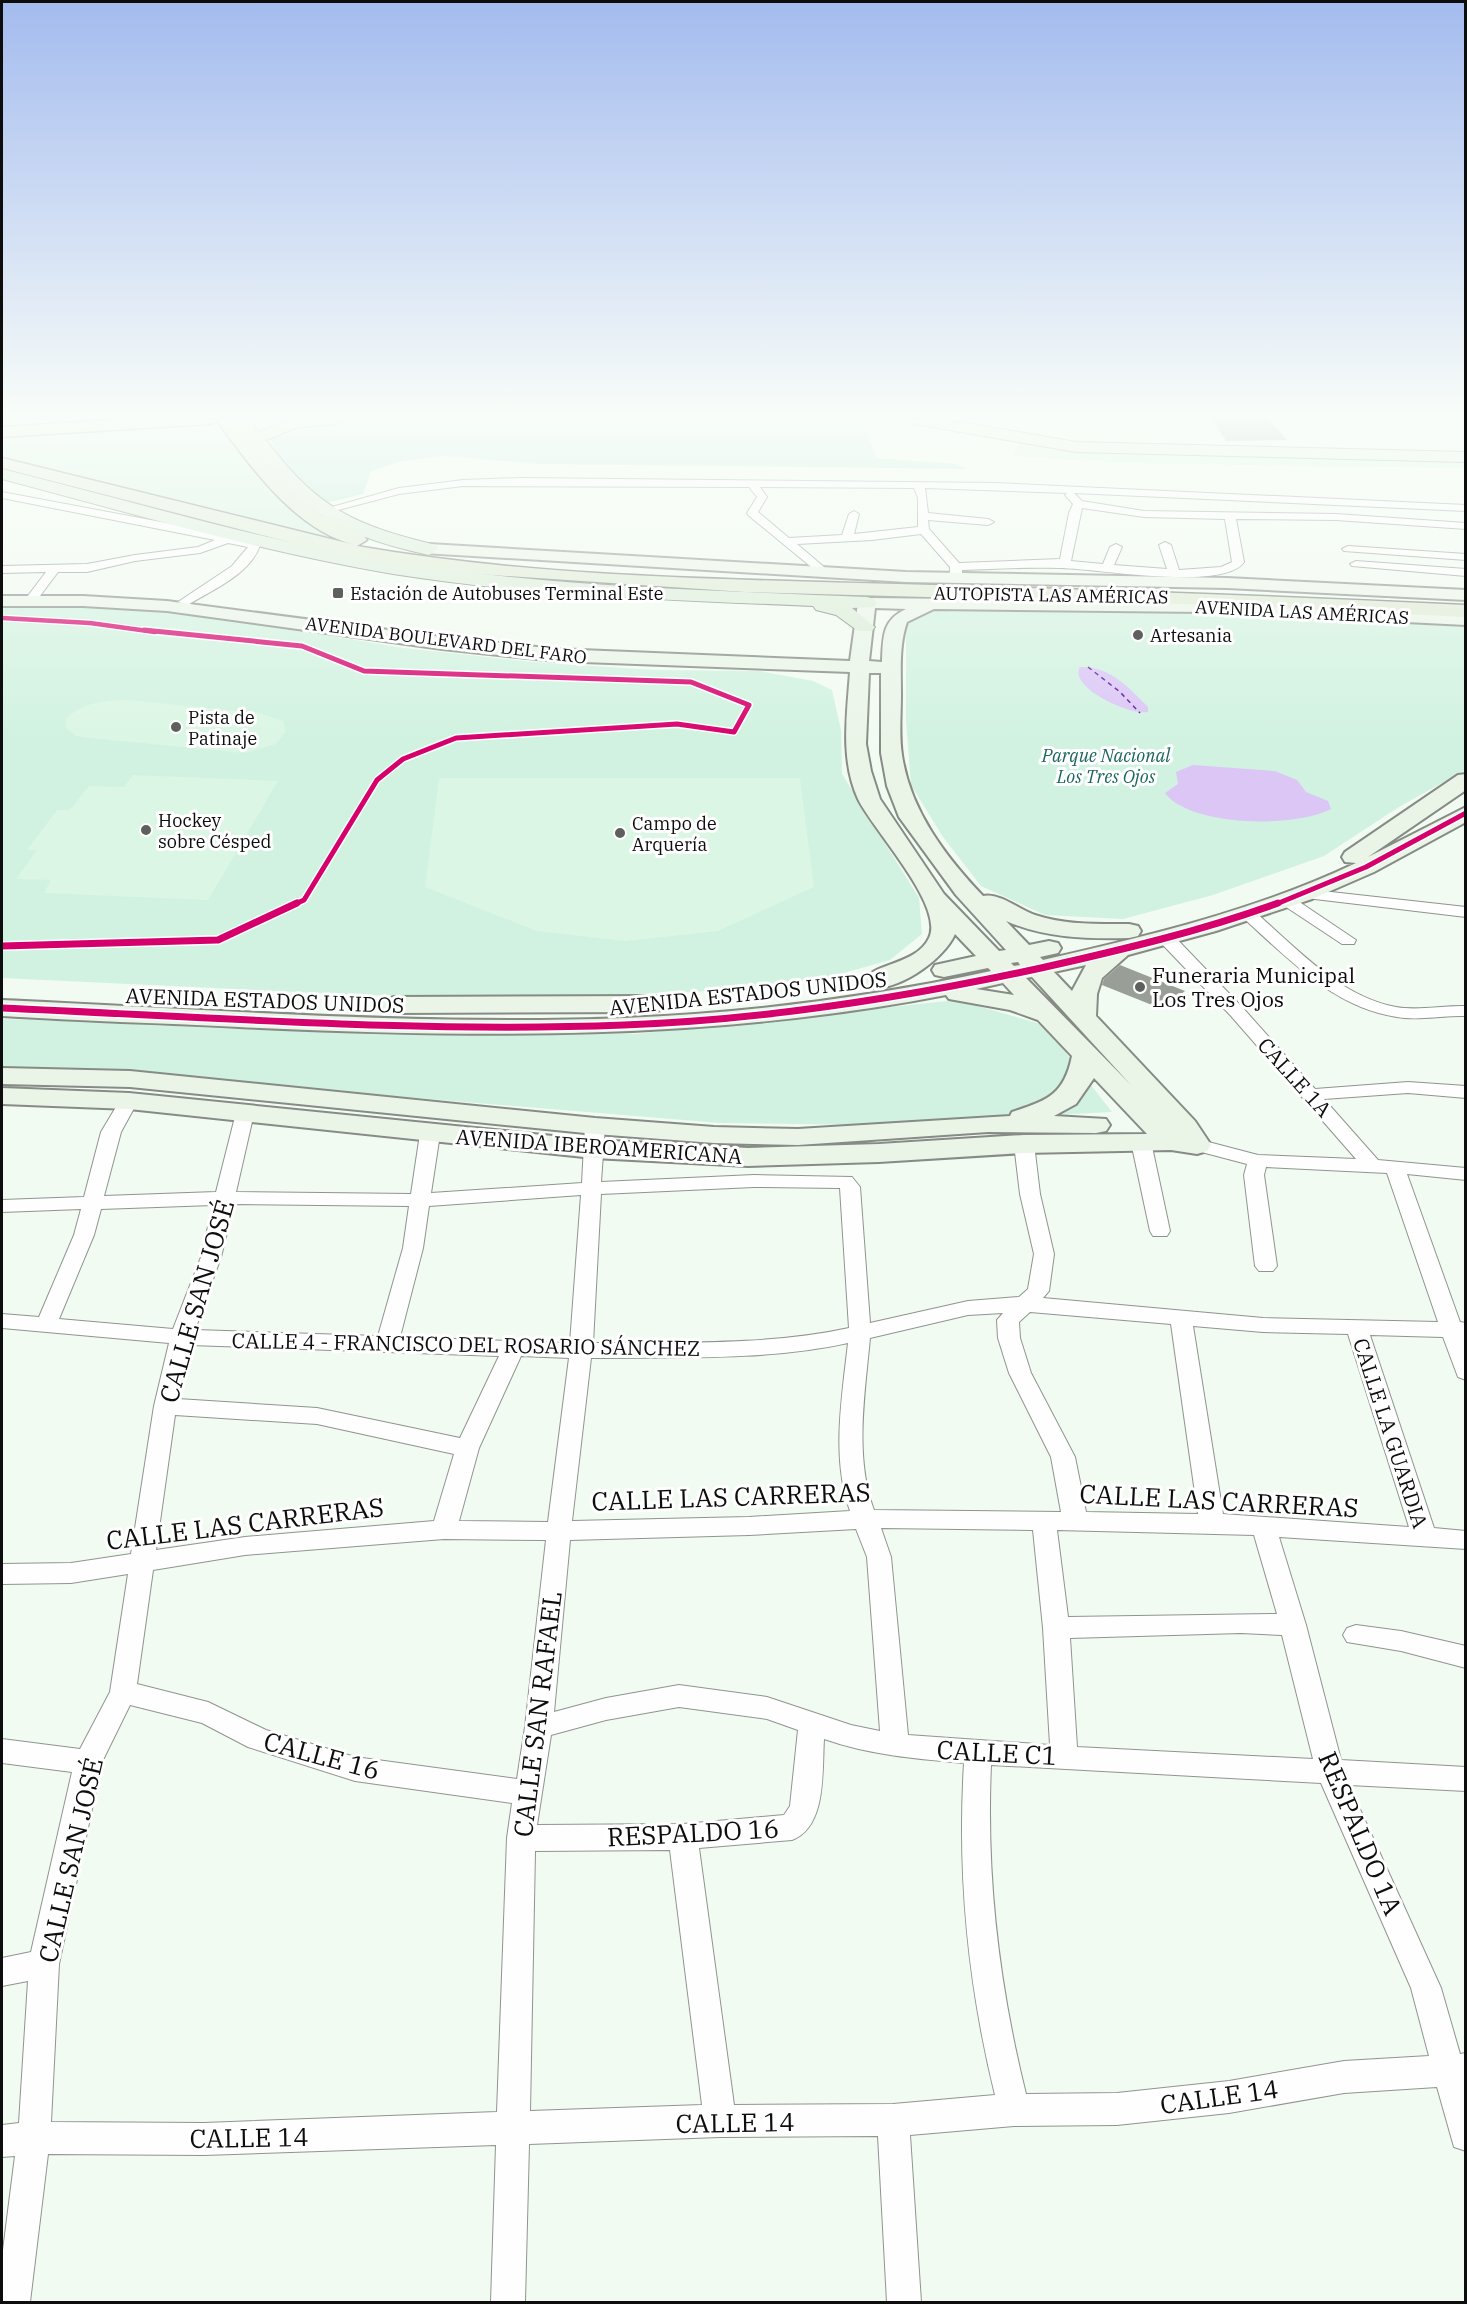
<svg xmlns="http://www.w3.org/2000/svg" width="1467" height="2304" font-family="'IBM Plex Serif',serif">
<rect width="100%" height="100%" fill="#f2fbf1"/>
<g fill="#d1f2e0">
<polygon points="2,419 173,419 2,429"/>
<polygon points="220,422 276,497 309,524 351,549 2,457 2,435"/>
<polygon points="1019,445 1131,454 1465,461 1466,468 1121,463 1013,456"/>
<polygon points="77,605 203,615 404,648 533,662 654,670 760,671 813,681 832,690 841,730 842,774 919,898 922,934 890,960 826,978 696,992 547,997 360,995 2,978 2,695 4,693 2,692 2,606"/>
<path d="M930,609C1109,612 1288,612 1465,627V770L1399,807L1324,856L1213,895L1123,919L1045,915L981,886L943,837L911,785L906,721V618Z"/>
<polygon points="957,1000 1044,1025 1112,1112 861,1125 720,1123 54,1068 2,1068 2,1019 635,1034"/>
</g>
<path fill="#bee9d7" d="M390,419H862L877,458L956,464L967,469L540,464L446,456L402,461L371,471L363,494L326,503C307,483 278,464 270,437C295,418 359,422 390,419Z"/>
<g fill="#dbf6e4">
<path d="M129,700L258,713L283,721L286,731L276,744L244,753L90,738L76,736L66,728V718C84,702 106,700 129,700Z"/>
<polygon points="133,775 278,781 208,900 44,893 51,880 16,879 37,850 27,850 57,810 70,810 89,786 124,787"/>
<polygon points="439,778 800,778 814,887 718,931 625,941 537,931 425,887"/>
</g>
<g fill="#dbc6f6">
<path d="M1080,667C1110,666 1128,687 1148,707V712C1130,716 1068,687 1080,667Z"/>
<path d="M1193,765L1275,771L1297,780L1306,792L1328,801L1331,809C1295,828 1190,827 1165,793L1178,784L1176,772Z"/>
</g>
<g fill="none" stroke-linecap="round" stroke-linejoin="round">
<polyline stroke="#5d13a2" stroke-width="1.5" stroke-dasharray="4.5 4" stroke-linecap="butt" points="1088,667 1120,692 1140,713"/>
</g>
<g fill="#999e97">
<polygon points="1212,419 1268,419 1287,440 1226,441"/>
<polygon points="1120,965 1185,991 1162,1009 1102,985 1104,979"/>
</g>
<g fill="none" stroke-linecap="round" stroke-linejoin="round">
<g stroke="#909490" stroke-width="2">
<g id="street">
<path d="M520,478L996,483L1466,505V511L1074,493L1082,501L1144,511L1336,514L1466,523V529L1336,520L1236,519L1244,562C1224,592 1094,568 1059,568C1027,567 994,569 962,570V578L956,582L950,578V567L921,534L872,540L797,544L831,573L821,575L748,515L747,513L757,497L749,487L463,486L399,494L323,514L318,511L399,488L463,480ZM760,487L914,488L918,498V527L854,534L859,514L854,511L849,514L842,535L789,538L758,512L767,497ZM925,488L1067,493L1065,495L1073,504L1069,513L1060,559L959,563L929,529L928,520L988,525L994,522L988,519L928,513ZM1082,508L1144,517L1225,519L1232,562L1221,567L1179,570L1171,545L1165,542L1159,545L1167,569L1114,565L1122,547L1116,544L1110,547L1103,564L1071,561Z"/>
<path d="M2,492L230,535L260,545C251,574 212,590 188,605L178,602L232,566L248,547L228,543L200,553L135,561L87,572H58L34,604L30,605L24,601L46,572L2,573V566L87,564L135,555L198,547L215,540L2,498Z"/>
<polygon points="1348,546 1466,554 1466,560 1344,551 1342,549"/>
<polygon points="1356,561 1466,569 1466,576 1352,566 1350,564"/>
<polygon points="1304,889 1466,907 1466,917 1298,897 1296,894"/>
<polygon points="1286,895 1292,897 1356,940 1354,944 1342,944 1280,903 1278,900"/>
<path d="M1247,908L1253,910C1294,946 1340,997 1396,1007C1419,1011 1443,1005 1466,1006V1016C1443,1015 1419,1021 1397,1017C1333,1008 1287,957 1241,916L1239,913Z"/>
<path d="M1166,933L1172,934L1243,1008L1315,1089L1408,1082L1466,1086V1098L1408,1093L1324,1099L1378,1160L1466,1168V1180L1407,1174L1460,1322L1466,1323V1380L1458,1377L1443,1337L1370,1335L1434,1528L1466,1531V1549L1279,1537L1306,1625L1341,1760L1466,1767V1791L1349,1785L1441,1988L1460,2054L1466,2053V2151L1454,2147L1437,2087L1344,2093L1229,2113L1117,2125L1014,2126L910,2135L921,2302H887L878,2136L720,2137L529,2144L525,2302H491L496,2145L204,2155L48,2154L30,2302H2V2258L15,2156L2,2157V2125L19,2123L28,1981L2,1986V1958L31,1952L72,1772L2,1763V1739L80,1749L110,1692L128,1574L71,1583L2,1584V1564L71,1563L131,1554L154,1406L169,1343L2,1328V1314L39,1317L74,1235L81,1209L2,1212V1200L84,1197L101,1132L122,1097L129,1095L138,1101L121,1132L104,1196L216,1192L236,1113L245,1107L254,1113L236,1192L411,1194L420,1134L430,1128L440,1134L431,1193L582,1183L585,1126L595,1120L605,1126L601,1182L754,1175L852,1177L860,1187L870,1323L968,1301L1019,1297L1028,1289L1034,1254L1020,1194L1014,1144L1024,1138L1034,1144L1040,1194L1054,1254L1049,1291L1043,1298L1263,1318L1438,1322L1387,1173L1266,1167L1264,1175L1277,1266L1273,1271H1259L1255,1266L1244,1175L1247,1164L1190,1149L1187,1145L1190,1141L1197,1139L1258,1155L1356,1159L1231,1016L1160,942L1158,938L1160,934ZM754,1187L840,1188L849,1328C766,1346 677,1342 593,1343L601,1194ZM581,1195L570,1343L400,1337L423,1248L429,1206ZM234,1204L409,1206L403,1248L378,1336L195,1330L221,1257ZM213,1205L201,1257L173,1329L59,1319L94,1235L101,1209ZM1030,1312L1171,1324L1198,1514L1086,1512L1075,1457L1031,1373L1020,1338L1019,1322ZM1003,1313L997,1320L998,1338L1009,1373L1051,1457L1061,1512L874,1510C854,1457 865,1393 870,1338L968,1315ZM1193,1326L1263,1332L1348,1334L1409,1527L1223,1514ZM848,1343C842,1397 831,1458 850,1511L749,1517L572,1521L591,1358C674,1357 767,1361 848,1343ZM190,1345L499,1356L460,1438L317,1408L178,1399ZM521,1356L569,1358L548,1522L459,1521L479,1448ZM175,1415L317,1424L454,1454L434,1521L245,1537L156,1550ZM881,1528L1033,1530L1043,1628L1050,1745L908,1735L891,1557ZM856,1529L867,1557L880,1731L851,1725L767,1697L679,1685L606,1698L554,1712L570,1540L749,1535ZM1057,1530L1254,1535L1277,1614L1068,1617ZM444,1539L546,1540L525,1727L517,1779L355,1757L266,1730L208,1702L137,1684L153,1570L245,1555ZM1241,1633L1282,1635L1313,1759L1077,1747L1070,1638ZM130,1705L202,1723L248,1747L355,1781L512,1803L507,1838L497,2112L204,2123L51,2122L59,1964L102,1762ZM679,1707L767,1719L798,1730L790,1806L784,1815L683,1824L537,1825L551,1735L606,1720ZM824,1739C870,1755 916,1759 964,1763C957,1877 968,1985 995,2095L893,2104L734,2105L699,1848L792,1840C827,1827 822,1770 824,1739ZM991,1765L1321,1783L1411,1988L1429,2056L1344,2061L1229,2081L1117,2093L1026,2094C999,1985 986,1878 991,1765ZM670,1850L702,2105L530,2111L535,1851Z"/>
<polygon points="1141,1136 1151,1142 1170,1231 1167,1236 1153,1236 1150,1231 1131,1142"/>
<polygon points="1356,1625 1401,1631 1466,1646 1466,1668 1401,1651 1347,1642 1343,1635 1347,1628"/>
</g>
</g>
<g stroke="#878b86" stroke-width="4">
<g id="secondary">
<polygon points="429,544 906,572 1227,578 1466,590 1466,600 1227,588 906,582 423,553 421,549 423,545"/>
<path d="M2,596H83L167,601L442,637L556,649L850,661L858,603L867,598L1204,602L1466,615V625L1204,612L934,609L907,622C899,645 901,670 901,695C901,714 899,736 902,755C910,810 945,856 983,896C999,892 1020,910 1035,915C1065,925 1097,924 1129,924L1138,926L1141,931L1138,936L1129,938C1087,939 1045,938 1006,921L1029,945L1049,941L1058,943L1061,948L1058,953L1040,957L1043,960C1149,936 1257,910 1356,863L1345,862L1342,857L1345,852L1458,775L1466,774V790L1368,857L1466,807V822L1374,872L1312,899L1216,931L1128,955L1102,978L1097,994L1096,1016L1195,1121L1211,1145L1207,1151L1197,1154L1171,1150L1024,1153L879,1162L748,1166L593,1158L129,1109L2,1104V1088L129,1093L593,1140L748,1148L879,1144L1024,1135L1147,1134L1094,1078L1076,1104L1054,1116L1106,1119L1110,1125L1106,1131L1096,1133L988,1132L798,1145L714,1143L595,1134L130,1087L2,1084V1068L130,1071L595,1118L714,1127L798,1129L1010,1116L1012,1112C1048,1100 1064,1095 1072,1056L1038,1020L1010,1010L949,999L946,995C709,1041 479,1038 239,1027C160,1023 81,1021 2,1016V1000C209,1009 418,1026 625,1018C748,1013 871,997 991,971L988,968L944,977L935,975L932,970L935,965L976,956L955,934C944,960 894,995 865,987L861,982C875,962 916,965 929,938C945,906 873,830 858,799C840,760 847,714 850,672L556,661L442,649L167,611L83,606H2ZM875,608L906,609C882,620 883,637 882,662L869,661ZM869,673H881V753L887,786L899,817L956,895L1006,950L999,951L944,894L880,799L871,771L866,744ZM1018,962L1020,965L1014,966L1011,963ZM1086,965L1072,991L1054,972ZM1032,977L1131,1085L1026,978ZM1003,983L1014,995L976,989Z"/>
<polygon points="654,996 663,999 667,1004 663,1009 654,1012 394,1013 385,1010 381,1005 385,1000 394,997"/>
</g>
</g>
<g stroke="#7d817d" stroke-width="2">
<g id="primary">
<path d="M232,419H249L259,432L292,419H344L336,424L295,428L266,440C318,509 354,525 436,545L438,549L429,555C326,533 293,503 232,419Z"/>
<polygon points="906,419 943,419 1076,442 1466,452 1466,462 1076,452 914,424"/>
<path d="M2,469C132,501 261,541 394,562C550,587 709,590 867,597L874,599L877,603L874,607L852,608L875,627L872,631H858L836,615L816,610L813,606C673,600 532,596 393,574C261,552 131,513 2,479Z"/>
</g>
</g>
<g stroke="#7d817d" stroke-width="3">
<path id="highway" d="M126,419H233L273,469L305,502L323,516L364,536L367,540L357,546C535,577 717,579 897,584C1086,589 1276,596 1466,605V617L1220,605L745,592L434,571L332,553L2,468V458L355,545C295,530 252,468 217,421L210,424L2,437V427Z"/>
</g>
<use href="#street" fill="#fdfefd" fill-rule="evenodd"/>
<use href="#secondary" fill="#eaf5e8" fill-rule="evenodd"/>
<use href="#primary" fill="#dbedd8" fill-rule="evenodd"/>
<use href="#highway" fill="#deead4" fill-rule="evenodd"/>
<g stroke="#fff" stroke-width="7">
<polyline id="cycleway-far2" points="2,618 90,623 155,632"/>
</g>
<g stroke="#fff" stroke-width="8">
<g id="cycleway-far1">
<polyline points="144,630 302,646 364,671 691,682 749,705 734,732 677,724 456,738 403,759 377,780 304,900 293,905"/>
<polyline points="1274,905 1366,867 1466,813"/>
</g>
</g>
<g stroke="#fff" stroke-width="10">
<g id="cycleway">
<polyline points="2,946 218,940 297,903"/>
<path d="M2,1008C209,1017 417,1033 624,1025C764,1020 903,998 1041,968C1121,950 1201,931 1278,903"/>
</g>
</g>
<use href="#cycleway-far2" stroke="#d6006c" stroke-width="4.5"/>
<use href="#cycleway-far1" stroke="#d6006c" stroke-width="5"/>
<use href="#cycleway" stroke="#d6006c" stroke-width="7"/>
</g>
<linearGradient id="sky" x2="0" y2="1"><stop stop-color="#a3bbee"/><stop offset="0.56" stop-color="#f9fdf9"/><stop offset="1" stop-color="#f9fdf9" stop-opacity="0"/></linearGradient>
<rect width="1467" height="742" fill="url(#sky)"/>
<g fill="#5d605d" stroke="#fff" stroke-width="2">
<rect x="332" y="587" width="12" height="12" rx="3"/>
<circle cx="1138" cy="635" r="6"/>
<circle cx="176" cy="727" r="6"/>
<circle cx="146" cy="830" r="6"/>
<circle cx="620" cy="833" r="6"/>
<circle cx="1140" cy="987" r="6"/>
</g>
<g text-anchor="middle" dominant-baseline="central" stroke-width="6" stroke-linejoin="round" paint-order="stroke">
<g font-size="18" fill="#0d0d0d" stroke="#fff" text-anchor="start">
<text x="350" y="593">Estación de Autobuses Terminal Este</text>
<text x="1150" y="635">Artesania</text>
<text x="188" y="717">Pista de<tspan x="188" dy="21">Patinaje</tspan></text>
<text x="158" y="820">Hockey<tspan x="158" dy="21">sobre Césped</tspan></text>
<text x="632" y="823">Campo de<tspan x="632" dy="21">Arquería</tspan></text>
</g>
<g font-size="18" fill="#0d0d0d" stroke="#fff">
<text transform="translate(1051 595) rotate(1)">AUTOPISTA LAS AMÉRICAS</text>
<text transform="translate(1302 612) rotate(3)">AVENIDA LAS AMÉRICAS</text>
<text transform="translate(446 640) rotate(7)">AVENIDA BOULEVARD DEL FARO</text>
</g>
<g font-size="18" font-style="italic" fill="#1c665d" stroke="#fff">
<text x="1106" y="755">Parque Nacional<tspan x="1106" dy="21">Los Tres Ojos</tspan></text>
</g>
<g font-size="21" fill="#0d0d0d" stroke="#fff" text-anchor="start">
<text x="1152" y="975">Funeraria Municipal<tspan x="1152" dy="24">Los Tres Ojos</tspan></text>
</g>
<g font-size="21" fill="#0d0d0d" stroke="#fff">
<text transform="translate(748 993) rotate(-6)">AVENIDA ESTADOS UNIDOS</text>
<text transform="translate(265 1000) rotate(2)">AVENIDA ESTADOS UNIDOS</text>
<text transform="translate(1295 1077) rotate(48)">CALLE 1A</text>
<text transform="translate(599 1146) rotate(4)">AVENIDA IBEROAMERICANA</text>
<text transform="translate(466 1344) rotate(1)">CALLE 4 - FRANCISCO DEL ROSARIO SÁNCHEZ</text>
<text transform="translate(1391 1433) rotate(72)">CALLE LA GUARDIA</text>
</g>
<g font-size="26" fill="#0d0d0d" stroke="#fff">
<text transform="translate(196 1301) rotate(-74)">CALLE SAN JOSÉ</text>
<text transform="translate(731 1496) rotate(-2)">CALLE LAS CARRERAS</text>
<text transform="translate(1219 1500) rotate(3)">CALLE LAS CARRERAS</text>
<text transform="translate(245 1523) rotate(-7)">CALLE LAS CARRERAS</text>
<text transform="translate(537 1714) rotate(-83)">CALLE SAN RAFAEL</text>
<text transform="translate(997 1752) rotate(3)">CALLE C1</text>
<text transform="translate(322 1755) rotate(15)">CALLE 16</text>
<text transform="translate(693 1832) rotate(-3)">RESPALDO 16</text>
<text transform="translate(1361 1833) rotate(67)">RESPALDO 1A</text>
<text transform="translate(70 1860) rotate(-77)">CALLE SAN JOSÉ</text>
<text transform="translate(1219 2096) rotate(-8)">CALLE 14</text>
<text transform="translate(735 2122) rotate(-1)">CALLE 14</text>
<text transform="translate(249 2137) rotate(-1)">CALLE 14</text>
</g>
</g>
<rect width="1467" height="2304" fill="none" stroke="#0d0d0d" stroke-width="6"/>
</svg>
